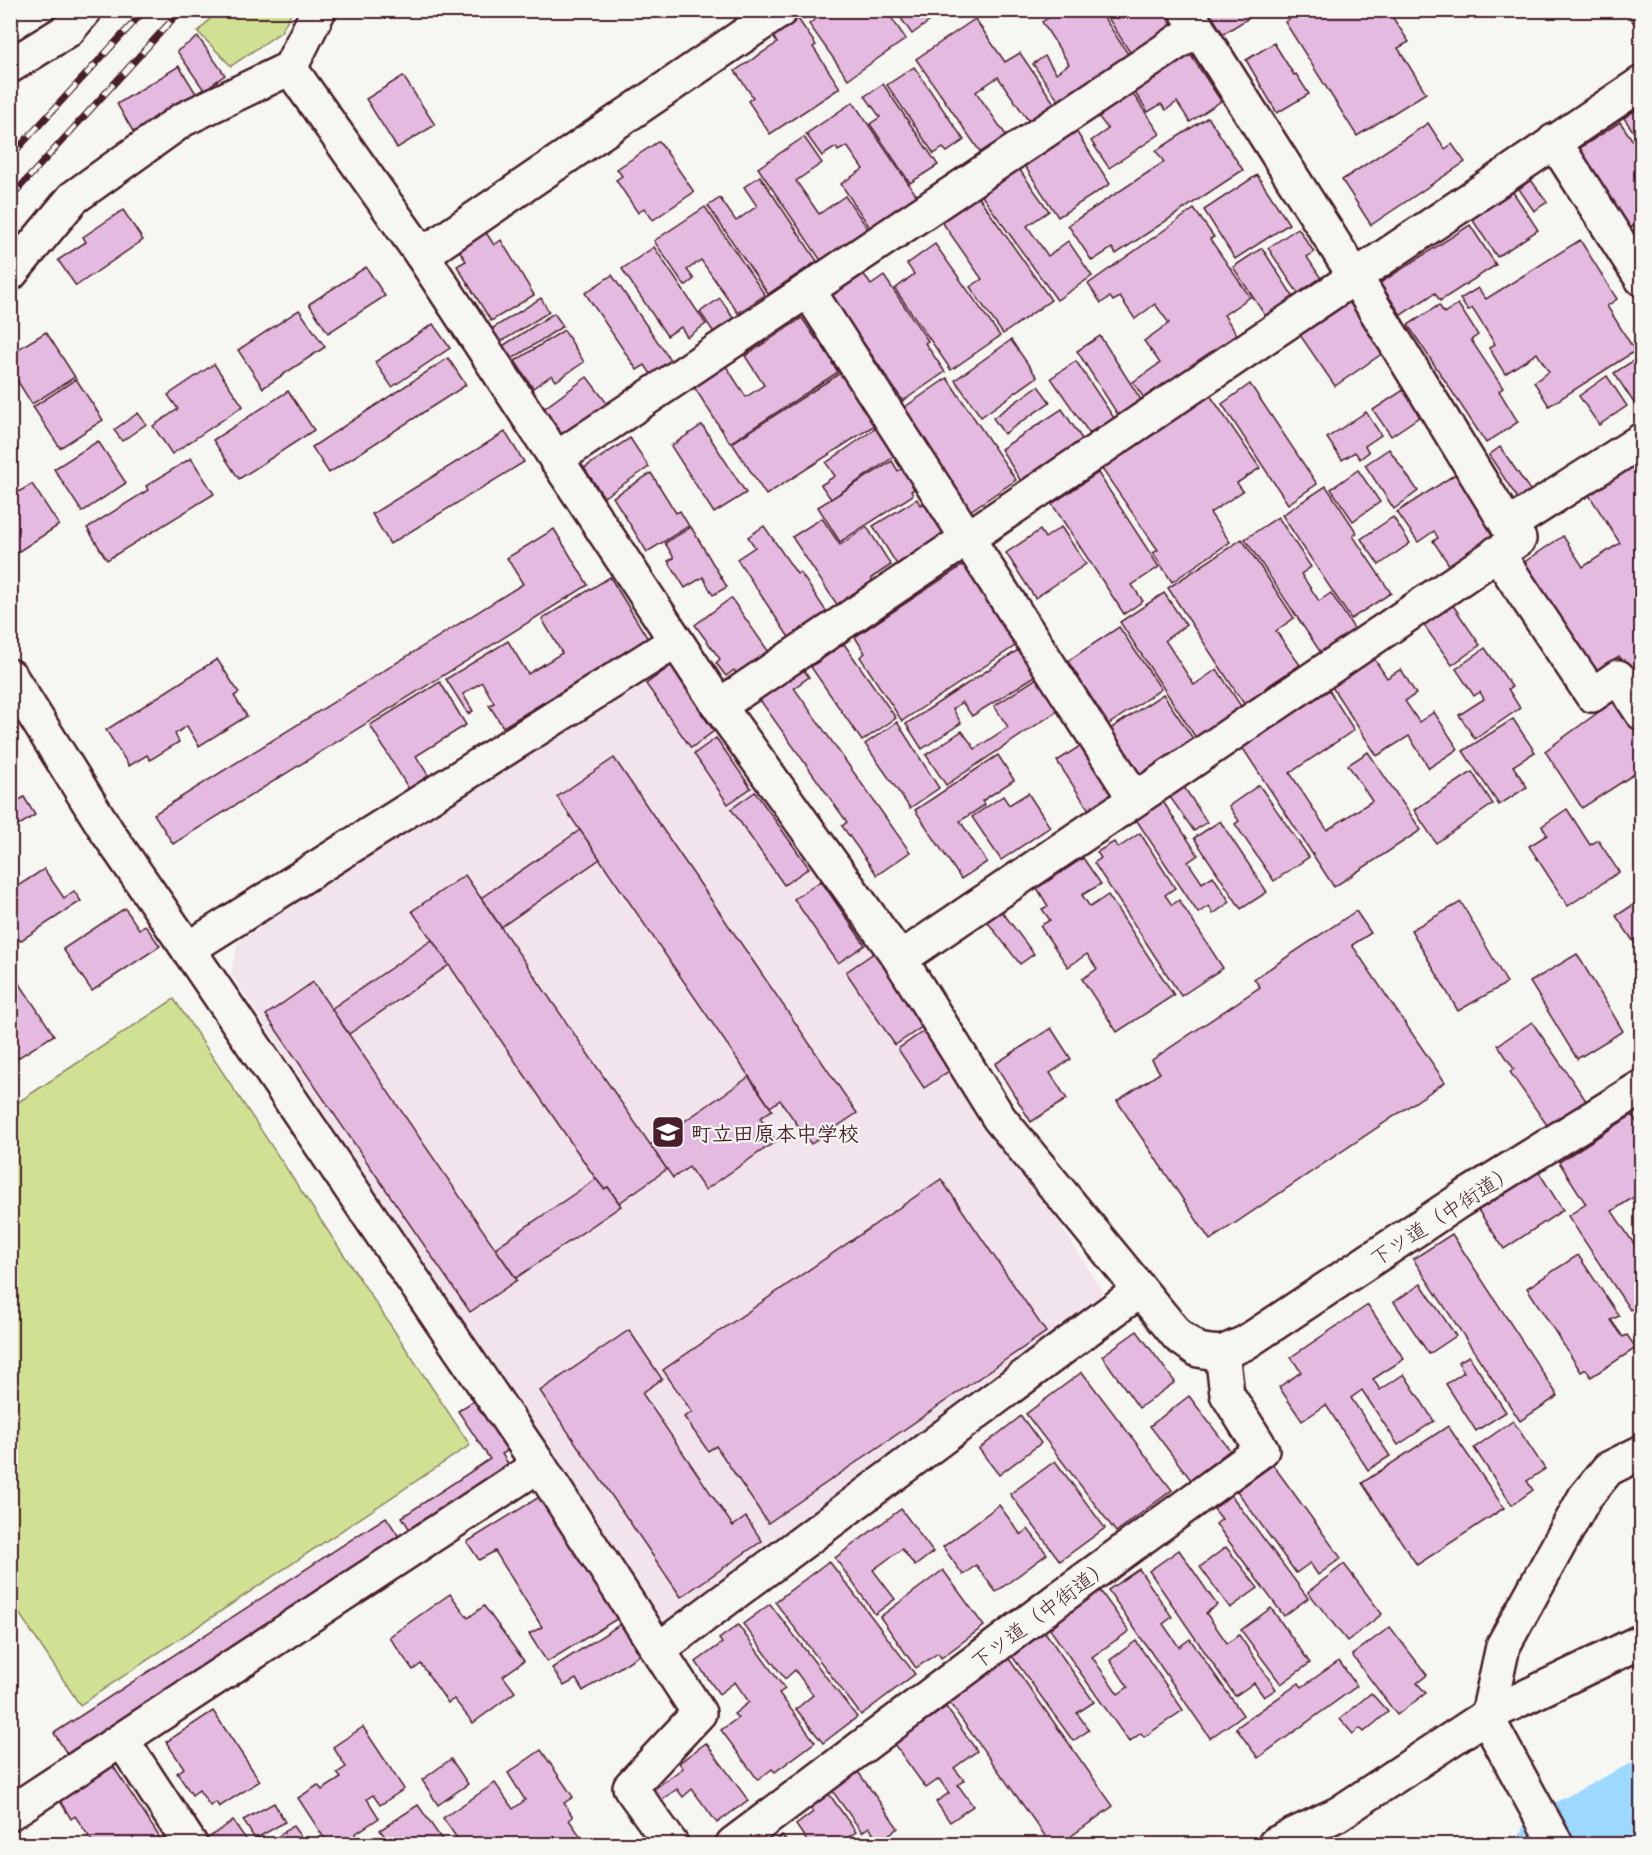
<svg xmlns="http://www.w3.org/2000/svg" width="1652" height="1855" font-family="Mali,'Klee One',sans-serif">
<rect width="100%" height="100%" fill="#f6f6f2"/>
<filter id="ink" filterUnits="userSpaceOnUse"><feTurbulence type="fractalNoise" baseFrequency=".0167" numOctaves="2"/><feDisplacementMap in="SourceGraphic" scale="12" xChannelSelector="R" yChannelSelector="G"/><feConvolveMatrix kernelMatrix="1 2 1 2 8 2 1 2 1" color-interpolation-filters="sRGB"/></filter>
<g filter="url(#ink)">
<polygon fill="#f1e4ed" points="673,662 867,942 884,948 1102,1290 1093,1315 670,1622 652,1626 498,1376 231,974 240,934"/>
<g fill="#d0e194" stroke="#8d8060" stroke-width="1.5">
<polygon points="217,11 217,10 292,11 281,32 231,66 198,32"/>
<polygon points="174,999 470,1445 80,1705 11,1601 10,1139 14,1136 11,1131 11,1107"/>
</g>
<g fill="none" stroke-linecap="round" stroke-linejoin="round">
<polyline stroke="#9dd8fe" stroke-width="74" points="1556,1844 1642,1799"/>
</g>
<g fill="#e5bae0" stroke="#4a1f2b" stroke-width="1.5">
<polygon points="732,10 750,10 737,19"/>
<polygon points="828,10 886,10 906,39 848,79 809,24"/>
<polygon points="895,10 945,10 912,34"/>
<polygon points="1060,10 1099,10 1130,57 1060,103 1033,64 1045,56 1056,73 1069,64 1042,22"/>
<polygon points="1103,10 1163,10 1173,27 1131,54"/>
<polygon points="1214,10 1256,10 1257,13 1223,34 1210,13"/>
<polygon points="1303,10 1375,10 1379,18 1389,12 1409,42 1398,48 1426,93 1357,136 1285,22"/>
<polygon points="1630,10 1642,10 1642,35 1627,13"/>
<polygon points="796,16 816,45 813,47 840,88 770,134 748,101 753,97 735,71 777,43 771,33"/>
<polygon points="975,19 1005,62 1020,53 1056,106 1030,123 998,77 976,92 1008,138 983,156 916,59"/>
<polygon points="198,37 225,75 204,90 177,51"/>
<polygon points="1274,43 1294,75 1296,74 1309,94 1277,113 1246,60"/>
<polygon points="1188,51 1221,101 1190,122 1177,102 1166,110 1161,104 1148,112 1132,88"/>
<polygon points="179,66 197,95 134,133 117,104"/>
<polygon points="914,67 964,140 947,152 943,148 934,154 887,85"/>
<polygon points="403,76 435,125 397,148 366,99"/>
<polygon points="883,84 938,165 910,183 870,124 880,117 865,96"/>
<polygon points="1129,88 1160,134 1109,168 1091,141 1108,129 1095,112"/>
<polygon points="853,102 919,199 872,231 841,184 863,169 847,146 838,151 836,147 822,156 806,134"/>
<polygon points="1642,106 1642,144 1624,118"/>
<polygon points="1208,117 1243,170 1116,254 1112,248 1092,261 1068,225 1164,162 1156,151"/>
<polygon points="1620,122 1642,154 1642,221 1630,228 1577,150"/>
<polygon points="1428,123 1445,149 1452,144 1465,162 1371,225 1342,180"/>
<polygon points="1074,128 1110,184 1058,217 1022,162"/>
<polygon points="804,137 822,163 796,181 819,214 845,196 871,233 824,265 758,168"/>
<polygon points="659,141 694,192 653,220 644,208 638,213 616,180 622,176 617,169"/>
<polygon points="1019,169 1049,211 1027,226 1048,256 1068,241 1092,276 1057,300 982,196"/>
<polygon points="1257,175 1289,224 1235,259 1204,210"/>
<polygon points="760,176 817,261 768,294 708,206 720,198 736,221 757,206 744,187"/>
<polygon points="1531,180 1547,202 1534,211 1519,189"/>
<polygon points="1513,192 1538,230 1497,257 1472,219"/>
<polygon points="978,196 1051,300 1003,334 970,287 982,279 942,222"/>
<polygon points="705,207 765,295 738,313 701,260 687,270 694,279 685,286 654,241"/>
<polygon points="1194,209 1214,237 1210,239 1250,297 1224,315 1240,339 1148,404 1133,382 1160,363 1144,341 1169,323 1155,304 1135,319 1120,297 1113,301 1110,297 1101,303 1088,284"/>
<polygon points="123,210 143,240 76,286 58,260 86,242 83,237"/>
<polygon points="1470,225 1496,265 1440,301 1435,293 1401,315 1380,283"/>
<polygon points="1298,228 1314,252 1307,257 1324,283 1301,298 1268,248"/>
<polygon points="1642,228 1642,246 1633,233"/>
<polygon points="485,231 494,245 501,240 534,295 491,321 457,266 466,261 457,247"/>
<polygon points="1580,240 1617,299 1607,306 1635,351 1549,406 1534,382 1549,372 1537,353 1505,374 1489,348 1495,344 1472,308 1468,311 1460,299 1478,288 1486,299"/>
<polygon points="935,244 1000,336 951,370 895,289 914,274 907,264"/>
<polygon points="654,247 706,324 687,337 681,327 667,336 622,269"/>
<polygon points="1262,248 1296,301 1268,320 1233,267"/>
<polygon points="366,267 385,296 328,333 309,304"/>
<polygon points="863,273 871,285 884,276 928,341 925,343 945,372 903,401 846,317 843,319 828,297"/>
<polygon points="612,275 673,364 653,377 645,365 637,370 585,293"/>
<polygon points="541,298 549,312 499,343 490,330"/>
<polygon points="720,298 739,327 719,340 700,312"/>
<polygon points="1350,302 1383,353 1335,386 1300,335"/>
<polygon points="1458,304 1478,335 1471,340 1503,388 1499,391 1518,422 1486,443 1408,325 1439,305 1444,313"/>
<polygon points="299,310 325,347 263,388 238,350"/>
<polygon points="554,313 563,326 509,361 501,347"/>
<polygon points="802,318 816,339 822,336 838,360 832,363 838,372 730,443 694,387 726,366 746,397 764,385 745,356"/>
<polygon points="433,324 450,348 392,387 375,362"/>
<polygon points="564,330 584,362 556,381 552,375 533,388 515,361"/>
<polygon points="46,332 75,377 32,404 10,369 10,354"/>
<polygon points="1100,336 1145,406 1122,421 1077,351"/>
<polygon points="1011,340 1037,377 981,417 955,380"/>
<polygon points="1642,355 1642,415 1614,373"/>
<polygon points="448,358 466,385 329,473 312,447"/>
<polygon points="1076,361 1118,424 1102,434 1098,427 1089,433 1051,378"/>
<polygon points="214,364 243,406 172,454 153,426 178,409 168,395"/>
<polygon points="842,372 878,423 766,495 732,443"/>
<polygon points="1607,376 1627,406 1599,425 1579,396"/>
<polygon points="587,377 609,406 564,439 542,410"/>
<polygon points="947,378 1016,480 967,513 902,409"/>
<polygon points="76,379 103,420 60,448 33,407"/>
<polygon points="1250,384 1317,484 1288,504 1222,404"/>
<polygon points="1038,386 1050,402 1004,434 993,418"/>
<polygon points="1408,387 1425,413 1391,436 1373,410"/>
<polygon points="288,391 314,430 239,479 213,440"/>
<polygon points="1210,395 1260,468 1237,483 1243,491 1210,513 1230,542 1172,582 1153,553 1158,550 1102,469"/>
<polygon points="1062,409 1086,445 1024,486 1001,449"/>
<polygon points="1366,412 1381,435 1365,446 1369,452 1360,459 1355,452 1342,460 1327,438"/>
<polygon points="138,413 146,424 122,441 114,430"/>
<polygon points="702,425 746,493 714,513 671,446"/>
<polygon points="879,426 898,454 831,499 821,485 835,476 826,463"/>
<polygon points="505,432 524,462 390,544 372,514"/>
<polygon points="630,438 649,467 604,497 584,468"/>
<polygon points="98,441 126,483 82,512 54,469"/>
<polygon points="1500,447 1532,493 1520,502 1489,455"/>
<polygon points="1389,449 1418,491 1394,509 1365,465"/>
<polygon points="1642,455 1642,690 1619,656 1592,673 1520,565 1563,536 1583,567 1620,543 1589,495 1632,466 1630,463"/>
<polygon points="191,458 214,494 107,560 87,528 148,490 146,486"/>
<polygon points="892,461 898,471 906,465 919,486 911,491 913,495 840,542 818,507"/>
<polygon points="1358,470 1380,502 1353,521 1331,489"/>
<polygon points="651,473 676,513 680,511 689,526 647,552 613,497"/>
<polygon points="1098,473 1159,567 1132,585 1143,601 1124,614 1052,504"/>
<polygon points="1457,473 1497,535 1450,566 1433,541 1438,538 1434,531 1418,542 1397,512"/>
<polygon points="32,484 59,525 10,557 10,497"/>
<polygon points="1326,486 1357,533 1353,536 1391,593 1351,619 1282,515"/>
<polygon points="917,499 920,505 926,502 948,538 899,568 873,526"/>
<polygon points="1278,517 1311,567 1301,574 1319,601 1331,593 1357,633 1323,656 1245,539"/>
<polygon points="1393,517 1410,543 1379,565 1361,539"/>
<polygon points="822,518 840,545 867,527 891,565 871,578 874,583 838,606 792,537"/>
<polygon points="764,526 797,574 800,572 830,617 792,642 737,559 755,547 748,537"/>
<polygon points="691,527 727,587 713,595 703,577 685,588 668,561 674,558 665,543"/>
<polygon points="1061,527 1086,564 1035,598 1006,553 1040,530 1045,538"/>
<polygon points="554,529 588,585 173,844 154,814 523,584 507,558"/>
<polygon points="1242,539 1294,618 1276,631 1300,665 1265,688 1268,693 1246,707 1168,588"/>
<polygon points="965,564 1018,644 902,721 860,657 865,653 855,637"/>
<polygon points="610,577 648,639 503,727 489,705 494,703 482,682 463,694 473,711 468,714 446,679 508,641 528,674 562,653 542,619"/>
<polygon points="1164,593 1186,625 1165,640 1194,685 1217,669 1244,711 1198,741 1120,622"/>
<polygon points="731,598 771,655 739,678 734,670 726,676 716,663 720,659 695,625"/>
<polygon points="1452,604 1480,645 1452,665 1423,624"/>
<polygon points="1119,627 1161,689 1106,726 1063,664"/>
<polygon points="844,644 896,718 862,741 811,667"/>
<polygon points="1485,648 1512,687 1508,689 1520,708 1475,739 1459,715 1484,699 1480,692 1474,696 1456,669"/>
<polygon points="1018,650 1035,676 972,716 962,702 953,709 961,723 922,749 906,724"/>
<polygon points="1373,657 1387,678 1401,669 1416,694 1405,701 1419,722 1434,712 1458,749 1429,768 1409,736 1377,756 1330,684"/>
<polygon points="217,659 239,693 234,696 247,716 199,746 187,726 175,734 179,742 150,760 147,755 129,766 106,730"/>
<polygon points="672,665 704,711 701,713 714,731 691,748 646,684"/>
<polygon points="803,669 809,677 794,688 910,852 877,875 842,826 847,822 760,700"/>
<polygon points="1040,676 1062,708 946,785 926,755 962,731 975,749 1008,727 994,706"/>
<polygon points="440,682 466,725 416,756 430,778 410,791 370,725"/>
<polygon points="1329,690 1354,730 1290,773 1327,830 1372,801 1348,765 1368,752 1421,830 1334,887 1242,747"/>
<polygon points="1163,694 1196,743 1137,782 1104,733"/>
<polygon points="1618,698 1642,735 1642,769 1582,808 1545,751"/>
<polygon points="1513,719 1535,752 1513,766 1527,787 1499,805 1463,751"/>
<polygon points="897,722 939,788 910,808 865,744"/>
<polygon points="716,738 751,788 728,804 694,754"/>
<polygon points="1083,744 1117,795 1091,813 1057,761"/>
<polygon points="998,755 1014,780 982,801 985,805 960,821 987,862 961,879 915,810"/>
<polygon points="614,758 857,1113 811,1144 780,1100 770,1107 557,797"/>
<polygon points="1472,772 1493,804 1436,843 1414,810"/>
<polygon points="1259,785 1309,857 1274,881 1235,824 1239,821 1229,806"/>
<polygon points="1184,787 1207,822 1194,831 1170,797"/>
<polygon points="755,792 809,868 784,885 731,809"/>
<polygon points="1028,793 1050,827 1001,860 972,817 1003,796 1009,805"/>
<polygon points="24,797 35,815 10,831 10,806"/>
<polygon points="1162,800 1198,855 1188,862 1202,883 1213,876 1230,902 1213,914 1209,906 1198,913 1135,818"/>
<polygon points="1567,809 1590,845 1598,840 1619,872 1568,906 1529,846 1547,835 1542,826"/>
<polygon points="1220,821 1267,892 1241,909 1194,838"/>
<polygon points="580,830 600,859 501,927 481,898"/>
<polygon points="1140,833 1175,888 1165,895 1172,905 1179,900 1223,968 1181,996 1094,863 1101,858 1097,852 1114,842 1118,848"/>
<polygon points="1083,858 1101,884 1082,895 1090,907 1108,895 1174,995 1117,1032 1082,979 1097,969 1087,954 1068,967 1040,926 1050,920 1042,909 1048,906 1037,888"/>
<polygon points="44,869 64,898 74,891 81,901 20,941 10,926 10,891"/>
<polygon points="465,875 667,1169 619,1203 608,1187 604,1189 596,1179 412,911"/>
<polygon points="821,881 865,945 838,963 794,899"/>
<polygon points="1642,899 1642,954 1616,916"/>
<polygon points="1461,902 1507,983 1458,1011 1411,930"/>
<polygon points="125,908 139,929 145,925 160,946 92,991 63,949"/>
<polygon points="1000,909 1034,954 1020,964 986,920"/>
<polygon points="1356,911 1371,933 1352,945 1445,1082 1210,1240 1117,1101 1160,1073 1152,1060 1260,987 1254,979"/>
<polygon points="432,940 449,965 349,1034 331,1009"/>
<polygon points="880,949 925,1025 895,1045 846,972"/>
<polygon points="1577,954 1623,1031 1577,1059 1530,982"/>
<polygon points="10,969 54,1035 10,1063"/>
<polygon points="313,982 517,1280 470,1312 266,1015"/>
<polygon points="1532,1022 1587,1102 1549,1128 1510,1072 1514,1069 1498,1045"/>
<polygon points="928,1028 955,1067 924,1088 898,1049"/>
<polygon points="1051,1028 1071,1059 1050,1073 1067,1099 1031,1122 995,1064"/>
<polygon points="749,1077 772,1110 760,1118 776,1141 705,1190 689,1167 673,1178 650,1145"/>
<polygon points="1632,1115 1642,1130 1642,1192 1612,1211 1642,1256 1642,1302 1630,1310 1568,1216 1586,1204 1559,1162"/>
<polygon points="1538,1171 1563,1210 1504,1249 1478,1210"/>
<polygon points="596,1179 604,1189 608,1187 621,1206 516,1278 495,1248"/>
<polygon points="941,1179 1046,1332 768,1523 716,1446 708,1451 684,1417 692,1412 663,1370"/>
<polygon points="1452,1234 1558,1396 1520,1421 1413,1259"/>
<polygon points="1578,1255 1619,1316 1611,1320 1623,1337 1627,1335 1636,1348 1591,1377 1586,1369 1581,1372 1527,1288"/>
<polygon points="1421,1284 1456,1336 1429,1354 1394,1302"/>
<polygon points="1368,1305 1404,1359 1373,1379 1380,1390 1404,1374 1434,1421 1398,1445 1362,1390 1351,1398 1390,1456 1368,1470 1326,1405 1302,1421 1279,1387 1301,1372 1291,1357"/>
<polygon points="629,1330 662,1379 642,1393 733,1526 746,1517 762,1541 681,1597 540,1391"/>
<polygon points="1137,1331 1175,1382 1139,1408 1102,1356"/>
<polygon points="1469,1356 1506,1412 1476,1431 1446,1384 1464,1372 1458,1362"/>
<polygon points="1082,1372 1172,1490 1116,1532 1026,1414"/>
<polygon points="1189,1396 1230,1450 1191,1480 1150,1426"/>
<polygon points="478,1398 512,1448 502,1454 509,1465 410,1530 402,1517 490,1459 458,1411"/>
<polygon points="1021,1416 1041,1443 999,1475 979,1449"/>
<polygon points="1513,1421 1545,1469 1527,1481 1533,1490 1512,1505 1474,1448"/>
<polygon points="1448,1426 1504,1508 1417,1565 1362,1483"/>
<polygon points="1055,1461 1105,1528 1060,1561 1010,1494"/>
<polygon points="1273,1465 1341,1558 1318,1575 1310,1563 1296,1573 1237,1491"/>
<polygon points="544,1494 620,1617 547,1662 529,1634 542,1627 495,1551 479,1560 467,1542"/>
<polygon points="1231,1495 1308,1598 1284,1616 1216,1524 1222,1519 1214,1509"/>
<polygon points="999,1505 1021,1535 1028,1529 1047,1554 996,1592 976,1565 963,1575 943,1547"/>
<polygon points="901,1509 933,1552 915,1566 902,1549 873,1570 895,1599 875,1614 835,1558"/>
<polygon points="386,1517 400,1538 67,1754 54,1733"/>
<polygon points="1226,1547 1258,1588 1230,1608 1200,1567"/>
<polygon points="1179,1550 1217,1605 1206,1613 1227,1643 1239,1635 1276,1689 1264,1697 1254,1683 1235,1696 1149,1571"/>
<polygon points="829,1561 915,1674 861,1715 775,1602"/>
<polygon points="1344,1564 1382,1614 1347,1641 1308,1592"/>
<polygon points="1139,1569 1172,1617 1163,1624 1179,1647 1190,1639 1243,1715 1210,1738 1108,1590"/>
<polygon points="943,1570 984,1626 941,1658 938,1653 916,1668 880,1617"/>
<polygon points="1099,1589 1129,1631 1092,1657 1118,1694 1128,1687 1110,1660 1136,1641 1183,1710 1144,1737 1141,1733 1129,1742 1047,1625"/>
<polygon points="450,1594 468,1618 484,1606 524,1661 503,1676 515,1692 473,1723 454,1699 448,1703 421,1664 413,1670 389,1637"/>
<polygon points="770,1604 857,1717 823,1743 796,1709 813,1695 795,1670 785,1679 743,1624"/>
<polygon points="1271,1608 1310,1663 1281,1684 1241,1630"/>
<polygon points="627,1620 647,1650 583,1691 576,1679 564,1686 552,1668"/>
<polygon points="738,1625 785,1689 779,1693 815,1742 775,1772 772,1769 758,1780 721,1730 738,1718 734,1714 749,1702 735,1682 719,1694 696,1662 722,1643 719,1639"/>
<polygon points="1390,1627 1427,1675 1417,1683 1426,1693 1397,1715 1352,1655"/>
<polygon points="1045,1632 1094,1702 1077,1713 1089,1730 1073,1741 1012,1656"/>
<polygon points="1007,1656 1113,1806 1060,1844 1051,1844 946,1698"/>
<polygon points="1339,1661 1357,1686 1258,1758 1236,1728 1299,1683 1302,1687"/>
<polygon points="1371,1693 1388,1712 1364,1732 1360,1728 1353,1734 1340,1719"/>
<polygon points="946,1707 977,1751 954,1768 964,1780 958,1785 973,1806 950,1822 936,1802 949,1793 939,1779 926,1788 894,1744"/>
<polygon points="213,1711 260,1781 219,1807 216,1802 210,1806 199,1790 192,1795 177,1773 184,1768 166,1742"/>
<polygon points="363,1727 404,1789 380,1805 373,1795 367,1799 379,1818 355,1834 363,1844 328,1844 298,1798 318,1785 322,1790 341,1778 337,1773 346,1767 333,1747"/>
<polygon points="706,1743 748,1800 717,1823 692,1789 683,1797 677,1789 661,1801 653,1790 683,1768 679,1763"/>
<polygon points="541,1750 573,1797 564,1803 573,1817 569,1820 581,1837 570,1844 461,1844 443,1818 495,1783 513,1809 525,1800 508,1773"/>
<polygon points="451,1759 468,1784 438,1805 422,1780"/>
<polygon points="113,1766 164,1844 94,1844 75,1816 71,1819 60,1801"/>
<polygon points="854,1766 898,1828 879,1841 869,1827 862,1832 828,1785"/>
<polygon points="827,1791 856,1832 838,1844 809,1844 796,1825 813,1812 807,1804"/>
<polygon points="274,1803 285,1822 255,1839 243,1820"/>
<polygon points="418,1805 445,1844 390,1844 380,1830"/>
<polygon points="233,1821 248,1842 209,1844 205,1840"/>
<polygon points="293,1826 306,1844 267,1844"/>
<polygon points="782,1836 789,1844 771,1844"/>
</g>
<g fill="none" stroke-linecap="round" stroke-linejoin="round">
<g stroke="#4a1f2b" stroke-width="38">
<g id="street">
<polyline points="1186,10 1354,275 1508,526"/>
<polyline points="10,66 68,30 85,10"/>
<polyline points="290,68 422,255 719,706 900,959 999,1118 1178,1336 1198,1350 1210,1352 1222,1353 1245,1343 1459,1201 1642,1087"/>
<polyline points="1554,141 1642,279"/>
<polyline points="422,255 781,10"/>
<polyline points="10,274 73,198 182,120 290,68 319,10"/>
<polyline points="808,290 1135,799"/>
<polyline points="556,459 1197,29"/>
<polyline points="1497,553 1592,695 1618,677 1642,713"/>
<polyline points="10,676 108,833 188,949 676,641"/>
<polyline points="719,706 1642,83"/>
<polyline points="188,949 539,1465 699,1713 630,1787 671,1844"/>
<polyline points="900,959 1519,539 1508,526 1642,440"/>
<polyline points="658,1650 1139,1291"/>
<polyline points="122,1740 190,1844"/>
<polyline points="10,1813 539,1465"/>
<polyline points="733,1844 1061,1597 1262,1450 1227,1394 1222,1353"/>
<polyline points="1275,1844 1338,1814 1488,1715 1642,1641"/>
<polyline points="1556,1844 1493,1729 1488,1715 1503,1646 1585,1497 1608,1469 1642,1452"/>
</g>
</g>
<use href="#street" stroke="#f6f6f2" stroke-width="33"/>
<g stroke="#4a1f2b" stroke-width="7">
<g id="rail">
<polyline points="10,157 145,10"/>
<polyline points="10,198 181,10"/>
</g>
</g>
<use href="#rail" stroke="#f6f6f2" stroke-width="4.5" stroke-dasharray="14" stroke-linecap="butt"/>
</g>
</g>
<defs>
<g id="school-square" transform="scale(1.725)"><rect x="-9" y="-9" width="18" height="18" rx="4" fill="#4a1f2b" stroke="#f6f6f2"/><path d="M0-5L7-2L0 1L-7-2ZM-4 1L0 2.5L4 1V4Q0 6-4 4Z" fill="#fff"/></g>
</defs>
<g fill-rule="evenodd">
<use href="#school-square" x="668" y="1132"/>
</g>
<g text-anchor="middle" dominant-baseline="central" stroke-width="4.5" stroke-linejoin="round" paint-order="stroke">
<g font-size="21" font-weight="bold" fill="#4a1f2b" stroke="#f6f6f2" text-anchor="start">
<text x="691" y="1132">町立田原本中学校</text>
</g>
<g font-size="21" fill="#4a1f2b" stroke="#f6f6f2">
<text transform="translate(1442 1214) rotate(-33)">下ツ道（中街道）</text>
<text transform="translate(1040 1613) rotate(-37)">下ツ道（中街道）</text>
</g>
</g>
<rect width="1652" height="1855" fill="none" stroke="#f6f6f2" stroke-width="36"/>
<rect x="18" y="18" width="1616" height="1819" fill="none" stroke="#4a1f2b" stroke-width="2" filter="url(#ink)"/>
</svg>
